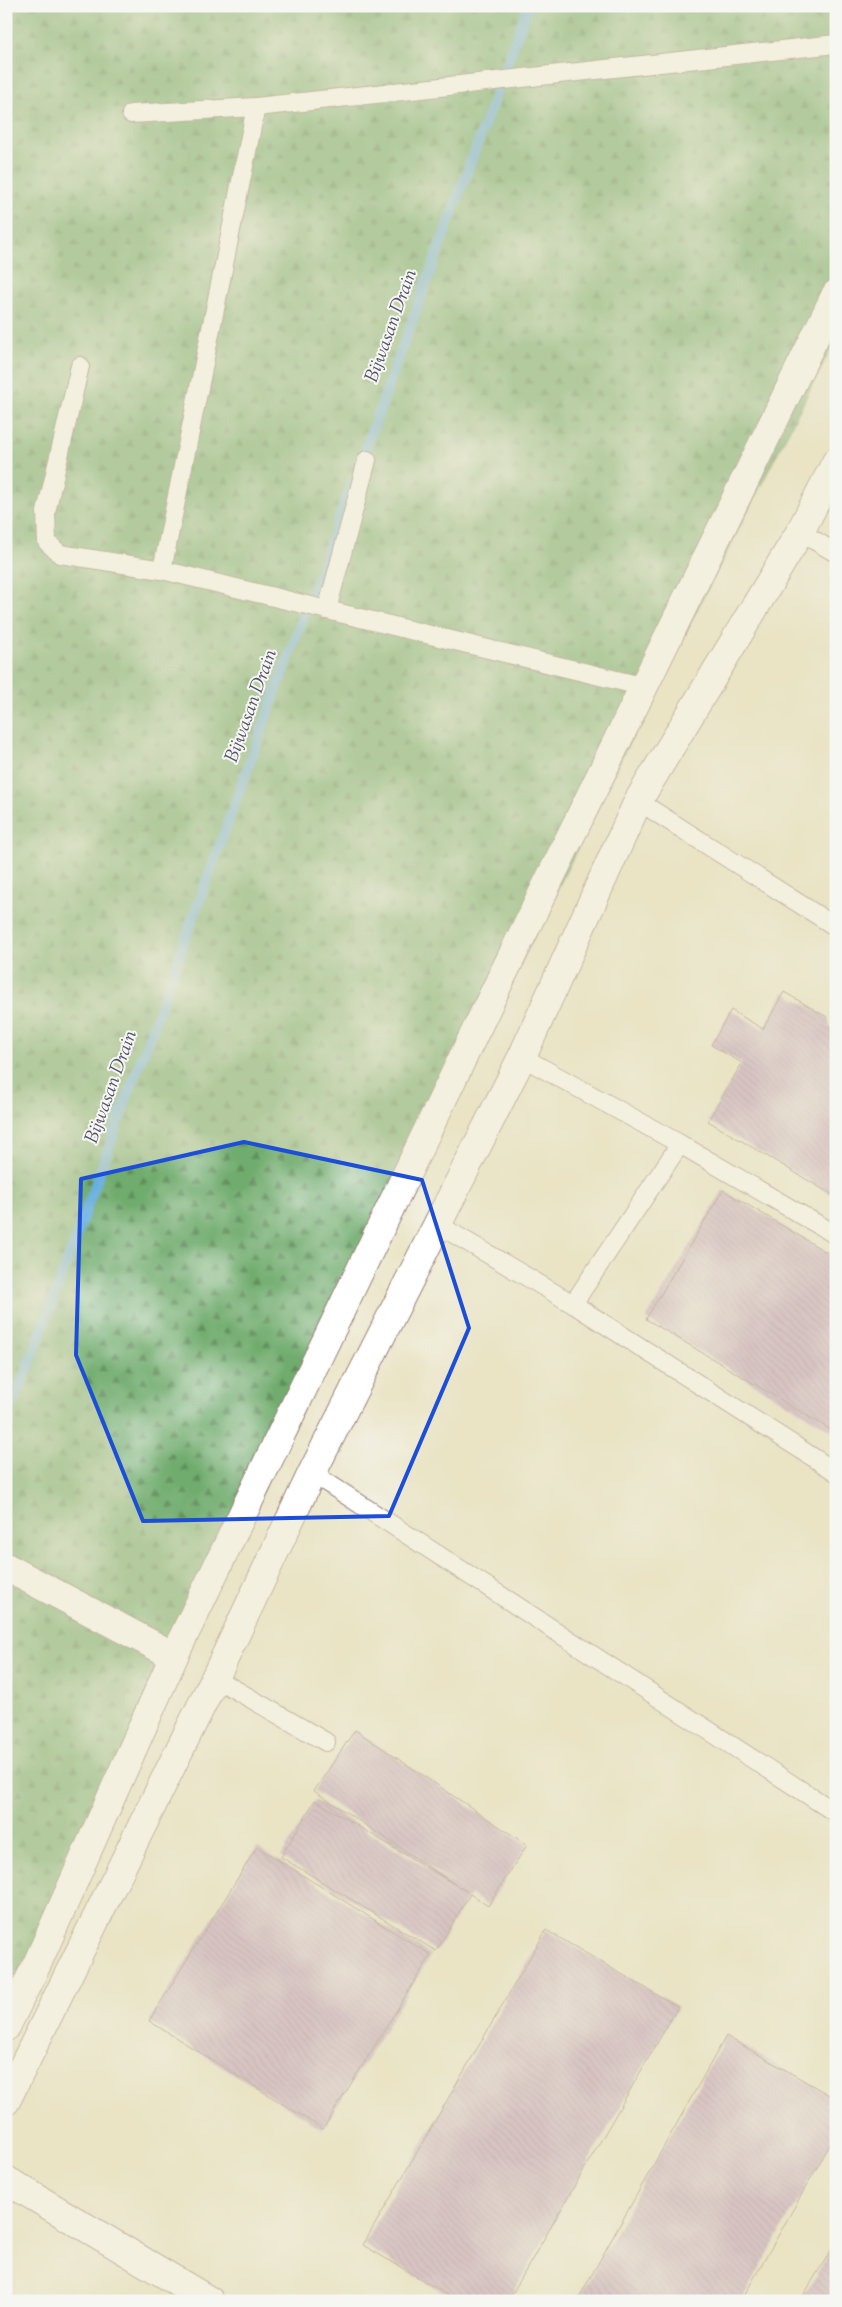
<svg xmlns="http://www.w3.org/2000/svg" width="842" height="2307" font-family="'Sorts Mill Goudy',serif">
<defs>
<pattern id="forest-firs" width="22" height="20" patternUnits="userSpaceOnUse" patternTransform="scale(1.25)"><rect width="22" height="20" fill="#70ac6d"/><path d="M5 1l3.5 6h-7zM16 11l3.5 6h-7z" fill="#5e8b5a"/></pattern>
<pattern id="building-back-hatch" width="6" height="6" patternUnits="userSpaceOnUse" patternTransform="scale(1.25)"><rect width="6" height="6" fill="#c19dc1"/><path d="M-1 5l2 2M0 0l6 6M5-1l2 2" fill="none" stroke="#9f7f9d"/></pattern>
</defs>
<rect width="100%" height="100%" fill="#f6f6f2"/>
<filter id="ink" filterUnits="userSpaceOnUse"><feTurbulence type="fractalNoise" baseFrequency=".02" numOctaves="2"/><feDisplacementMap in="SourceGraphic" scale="10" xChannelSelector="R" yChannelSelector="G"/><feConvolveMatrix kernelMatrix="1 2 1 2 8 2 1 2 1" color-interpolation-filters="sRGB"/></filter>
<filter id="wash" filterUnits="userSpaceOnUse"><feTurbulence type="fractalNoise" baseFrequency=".0096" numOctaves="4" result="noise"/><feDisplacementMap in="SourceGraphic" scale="20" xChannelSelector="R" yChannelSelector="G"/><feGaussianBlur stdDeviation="1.12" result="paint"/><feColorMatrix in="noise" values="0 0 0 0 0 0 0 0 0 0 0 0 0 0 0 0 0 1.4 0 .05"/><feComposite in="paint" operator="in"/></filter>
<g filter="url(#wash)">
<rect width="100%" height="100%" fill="#eae4c5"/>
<polygon fill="url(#forest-firs)" stroke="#5d664c" points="6,6 836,6 836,339 635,731 6,2012"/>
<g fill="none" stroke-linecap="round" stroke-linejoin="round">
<g stroke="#67aede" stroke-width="10">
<polyline points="360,463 528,6"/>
<polyline points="6,1417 27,1371 353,481"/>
</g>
</g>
<g id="blocks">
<g fill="url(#building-back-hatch)">
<polygon points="784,992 827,1017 836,1052 836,1197 708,1121 742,1063 711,1045 731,1010 763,1029"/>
<polygon points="723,1190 836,1258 836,1433 646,1319"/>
<polygon points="355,1730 527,1845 488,1906 470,1894 436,1951 281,1857 315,1800 467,1892 314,1791"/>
<polygon points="257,1847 431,1955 323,2129 149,2021"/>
<polygon points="546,1930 678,2007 508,2301 458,2301 363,2245"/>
<polygon points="726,2036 836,2099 836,2134 741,2301 577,2301"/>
<polygon points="836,2242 836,2301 800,2301"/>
</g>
</g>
</g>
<g filter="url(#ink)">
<use href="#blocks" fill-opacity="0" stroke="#9a8278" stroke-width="1"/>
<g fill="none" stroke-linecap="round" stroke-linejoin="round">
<g stroke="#9a8278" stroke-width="20">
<g id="lane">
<polyline points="131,114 256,107 836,44"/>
<polyline points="80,366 46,512 47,542 60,554 162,570 645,687"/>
<polyline points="800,532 836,553"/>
<polyline points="162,570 256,107"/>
<polyline points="327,610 367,460"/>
<polyline points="638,801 836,927"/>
<polyline points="522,1057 680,1144 836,1235"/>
<polyline points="437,1224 573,1304 836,1472"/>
<polyline points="573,1304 680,1144"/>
<polyline points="312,1473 836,1813"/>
<polyline points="215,1678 326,1742"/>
</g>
</g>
<g stroke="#9a8278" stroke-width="30">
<polyline id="street" points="6,1567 174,1656"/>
</g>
<g stroke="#9a8278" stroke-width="30">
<g id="secondary">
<polyline points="6,2027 37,1964 174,1656 505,970 836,294"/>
<polyline points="6,2101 215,1678 312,1473 522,1057 638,801 800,532 836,462"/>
<polyline points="6,2180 210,2301"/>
</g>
</g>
<use href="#lane" stroke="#fff" stroke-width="18"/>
<use href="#street" stroke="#fff" stroke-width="28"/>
<use href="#secondary" stroke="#fff" stroke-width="28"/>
</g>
</g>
<path d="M0 0H842V2307H0ZM244,1142L422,1180L469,1328L389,1516L143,1521L76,1355L81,1179Z" fill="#eae4c5" fill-opacity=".55" fill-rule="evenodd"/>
<path fill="none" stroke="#1d4ed8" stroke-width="4" stroke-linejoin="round" d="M244,1142L422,1180L469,1328L389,1516L143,1521L76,1355L81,1179Z"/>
<g text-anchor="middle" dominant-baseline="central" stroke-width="4" stroke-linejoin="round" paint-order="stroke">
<g font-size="19" font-style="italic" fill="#54516a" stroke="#f6f6f2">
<text transform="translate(392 326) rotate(-70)">Bijwasan Drain</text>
<text transform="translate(252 706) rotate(-70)">Bijwasan Drain</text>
<text transform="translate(112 1087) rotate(-70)">Bijwasan Drain</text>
</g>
</g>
<rect width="842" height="2307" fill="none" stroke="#f6f6f2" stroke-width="25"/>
</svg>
